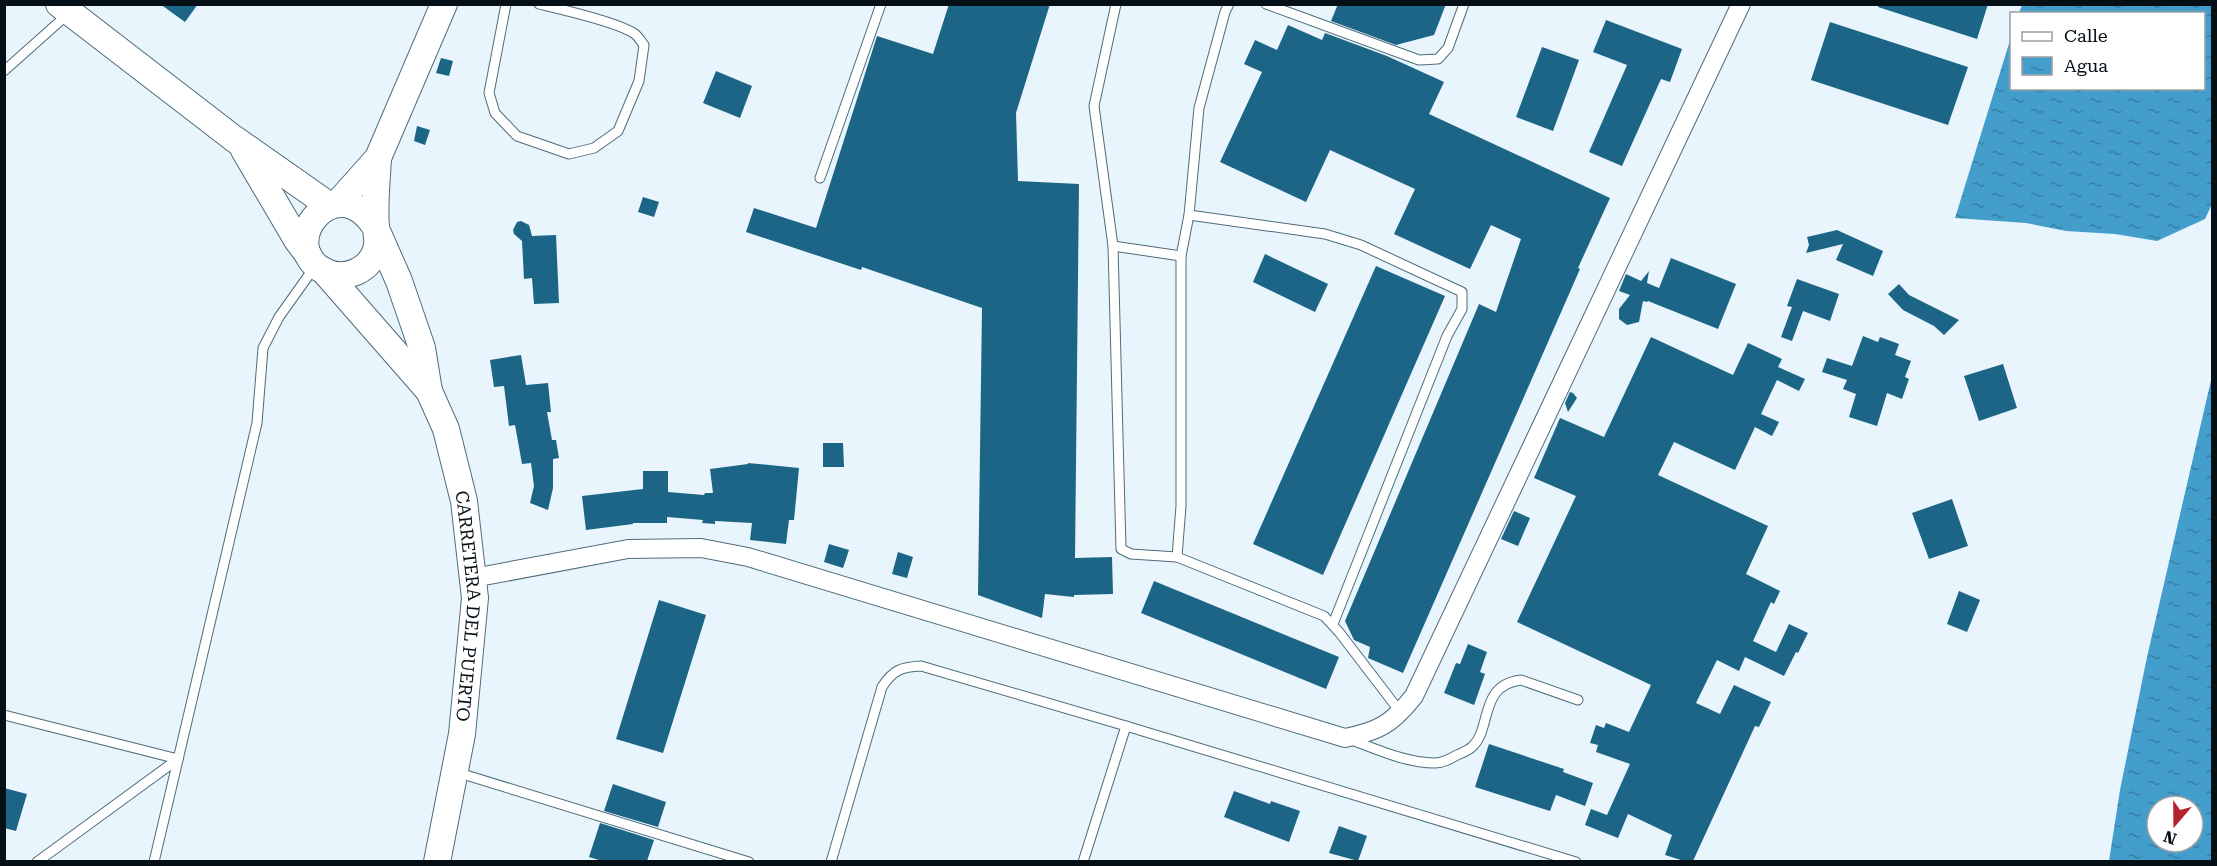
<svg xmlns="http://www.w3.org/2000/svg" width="2217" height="866" font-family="'Roboto Serif',serif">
<defs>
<pattern id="water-ripples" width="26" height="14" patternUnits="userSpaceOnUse" patternTransform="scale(1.5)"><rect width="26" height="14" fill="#439ecc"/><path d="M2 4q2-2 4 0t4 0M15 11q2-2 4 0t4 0" fill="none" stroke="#367fa5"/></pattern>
</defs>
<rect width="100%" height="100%" fill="#e8f5fc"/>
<g fill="url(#water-ripples)" fill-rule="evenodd">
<polygon points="2022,5 2212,5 2212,204 2205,219 2157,241 2115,234 2066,231 2026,223 1955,218 2011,37 2012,88 2204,88 2204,14 2019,13"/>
<path d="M2212,376V861H2109L2120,790L2147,657ZM2157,806H2193V842H2157Z"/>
</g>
<g fill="#1d6586">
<polygon points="160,4 198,4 185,22"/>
<polygon points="949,4 1050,4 1016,113 1018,181 1079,184 1075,558 1112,557 1113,594 1074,595 1074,597 1045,594 1042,618 978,595 982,308 862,267 861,270 746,232 754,208 816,228 877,36 933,54"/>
<polygon points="1338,4 1446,4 1434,35 1396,45 1331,21"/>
<polygon points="1879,4 1988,4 1977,39 1878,7"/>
<polygon points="1606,20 1682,49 1670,82 1661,79 1622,166 1589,152 1627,65 1593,52"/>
<polygon points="1830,22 1968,67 1948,125 1811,80"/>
<polygon points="1288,25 1322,40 1325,33 1387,56 1444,82 1429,114 1610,198 1578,268 1580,269 1403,673 1368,658 1370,647 1354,640 1345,621 1479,304 1496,312 1521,239 1491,225 1470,269 1394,234 1415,189 1330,150 1306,202 1220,162 1262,72 1244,64 1255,40 1277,50"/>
<polygon points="1542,47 1579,60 1553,131 1516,117"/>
<polygon points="441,58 453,61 449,76 436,73"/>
<polygon points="716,71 752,86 740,118 703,103"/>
<polygon points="417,126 430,130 425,145 414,141"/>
<polygon points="643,197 659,202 654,217 638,212"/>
<polygon points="521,221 529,225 532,236 556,235 559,303 534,304 532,278 524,279 522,241 514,234 513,230 517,222"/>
<polygon points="1837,230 1883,251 1873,276 1836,260 1843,244 1806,253 1809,245 1807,237"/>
<polygon points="1265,254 1328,284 1315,312 1253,282"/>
<polygon points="1671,258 1736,284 1718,329 1648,301 1647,302 1643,301 1639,322 1627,325 1619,319 1619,309 1630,295 1619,291 1626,274 1641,281 1649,271 1647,283 1659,288"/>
<polygon points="1376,266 1445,296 1323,575 1253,544"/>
<polygon points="1797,279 1839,294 1830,321 1803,311 1792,341 1781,337 1792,307 1787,306"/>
<polygon points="1899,284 1909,295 1959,320 1944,335 1934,326 1903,310 1888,294"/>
<polygon points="1863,336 1878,342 1880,337 1899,344 1895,355 1911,361 1905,377 1909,379 1902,399 1887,393 1877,426 1849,417 1856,394 1843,389 1847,380 1822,372 1827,358 1852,366"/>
<polygon points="1651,337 1733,375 1748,343 1782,359 1778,367 1805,379 1799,391 1777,380 1761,414 1779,422 1772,436 1755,427 1735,470 1674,442 1658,475 1768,526 1746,574 1780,591 1774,604 1771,602 1753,641 1776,652 1789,624 1808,633 1798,653 1796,652 1784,676 1745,657 1739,671 1717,660 1696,703 1720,714 1734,685 1771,702 1759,727 1755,726 1693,861 1684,861 1665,855 1672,835 1628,814 1618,838 1585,825 1591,809 1607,815 1630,764 1596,752 1598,745 1590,743 1596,725 1604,728 1606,723 1629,732 1651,685 1517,622 1576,496 1534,478 1560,418 1604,437"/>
<polygon points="521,355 526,385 548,383 551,412 547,412 552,440 556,440 559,458 553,459 553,488 548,510 530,503 534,486 531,463 522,464 515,425 509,426 504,386 494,387 490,360"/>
<polygon points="2003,364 2017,408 1979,421 1964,376"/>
<polygon points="1570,392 1573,393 1577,398 1568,412 1565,403"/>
<polygon points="823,443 843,443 844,467 823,467"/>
<polygon points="748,463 799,468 794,520 789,520 786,544 750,540 752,523 715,521 715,524 702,523 703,520 667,517 667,523 633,523 633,524 586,530 582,496 643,489 643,471 668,471 668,492 704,495 705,493 713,493 710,469 748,464"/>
<polygon points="1952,499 1968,546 1929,559 1912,513"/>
<polygon points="1514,511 1530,518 1518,546 1501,539"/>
<polygon points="829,544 849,550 843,568 824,562"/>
<polygon points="898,552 913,557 907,578 892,574"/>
<polygon points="1154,581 1339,657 1326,689 1141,613"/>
<polygon points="1959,591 1980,600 1967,632 1947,624"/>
<polygon points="659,600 706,615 663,753 616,739"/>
<polygon points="1468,644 1487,652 1480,672 1485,674 1474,705 1444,693 1456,663 1460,664"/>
<polygon points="1489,744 1564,769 1563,772 1593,783 1585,806 1556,795 1550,811 1475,787"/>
<polygon points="613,784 666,802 658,827 604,811"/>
<polygon points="4,788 27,794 16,831 4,828"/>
<polygon points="1234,791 1270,804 1271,801 1300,811 1289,842 1224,817"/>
<polygon points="600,823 654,840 647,861 602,861 589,857"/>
<polygon points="1339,826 1367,836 1358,861 1329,853"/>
</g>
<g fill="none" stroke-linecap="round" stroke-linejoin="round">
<g stroke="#4f6c7c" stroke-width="11">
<g id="service">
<path d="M506,4L489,93L495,113L517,136L569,154L594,148L618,131L639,81L644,45C641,42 639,37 635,34C619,22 560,9 539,4"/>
<polyline points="1116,4 1094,106 1113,246 1121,549 1131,554 1177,557"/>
<polyline points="1229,4 1225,12 1199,108 1189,215 1181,256 1181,506 1177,557 1324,616 1339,632 1401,713"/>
<polyline points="1266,4 1419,60 1438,59 1448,48 1464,4"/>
<polyline points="4,71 68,14"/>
<polyline points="820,178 881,4"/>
<polyline points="1189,215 1325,234 1361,245 1462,292 1462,309 1447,336 1333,624"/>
<polyline points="1113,246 1181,256"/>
<polyline points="4,715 178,759"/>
<path d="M1352,740C1378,750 1407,763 1435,763C1443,763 1450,759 1457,755C1462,753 1469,750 1473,746C1492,727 1479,685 1521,680L1578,700"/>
<polyline points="456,772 749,862"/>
<polyline points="37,862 178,759"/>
<polyline points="154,862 257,423 263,348 279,317 316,265"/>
<path d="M831,862L882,687C893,670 901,667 921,666L1126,726L1576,862"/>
<polyline points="1083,862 1126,726"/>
</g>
</g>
<g stroke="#4f6c7c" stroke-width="20">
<path id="minor" d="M473,578L628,549L701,548L748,557L1345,738C1379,731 1392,724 1414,696L1741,4"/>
</g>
<g stroke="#4f6c7c" stroke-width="28">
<g id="secondary">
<polyline points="59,4 233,138 330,206"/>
<polyline points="244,150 297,240 309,256"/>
<polyline points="337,204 378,158 444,4"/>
<path d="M376,228C336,164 274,245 324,271C345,282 373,270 377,245C378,239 376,233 376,227C374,205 377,180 378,158"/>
<polyline points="377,231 399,281 422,348 429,391"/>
<path id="s1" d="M324,271L429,391L446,429L464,501L475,598L462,734L437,862"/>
</g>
</g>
<use href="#service" stroke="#fff" stroke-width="9"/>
<use href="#minor" stroke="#fff" stroke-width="18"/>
<use href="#secondary" stroke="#fff" stroke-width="26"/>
</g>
<g text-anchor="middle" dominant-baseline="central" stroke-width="6" stroke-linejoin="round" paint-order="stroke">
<g font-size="18" fill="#051016" stroke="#fff">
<text stroke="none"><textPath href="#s1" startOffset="381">CARRETERA DEL PUERTO</textPath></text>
</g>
</g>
<rect width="2217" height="866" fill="none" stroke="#051016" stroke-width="12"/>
<rect x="2010" y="12" width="195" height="78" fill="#ffffff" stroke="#9b9fa2" stroke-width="1.5"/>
<rect x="2022" y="32" width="30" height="9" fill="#ffffff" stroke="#9b9fa2" stroke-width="1.5"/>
<text x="2064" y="42" font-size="18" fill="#051016">Calle</text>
<rect x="2022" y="57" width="30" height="18" fill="url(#water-ripples)" stroke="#9b9fa2" stroke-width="1.5"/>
<text x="2064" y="72" font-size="18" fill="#051016">Agua</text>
<g transform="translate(2175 824) rotate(200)"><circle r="28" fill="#ffffff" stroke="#9b9fa2" stroke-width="1.5"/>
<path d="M0-4.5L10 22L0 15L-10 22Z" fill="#b3222d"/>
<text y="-9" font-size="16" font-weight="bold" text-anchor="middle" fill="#051016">N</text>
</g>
</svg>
